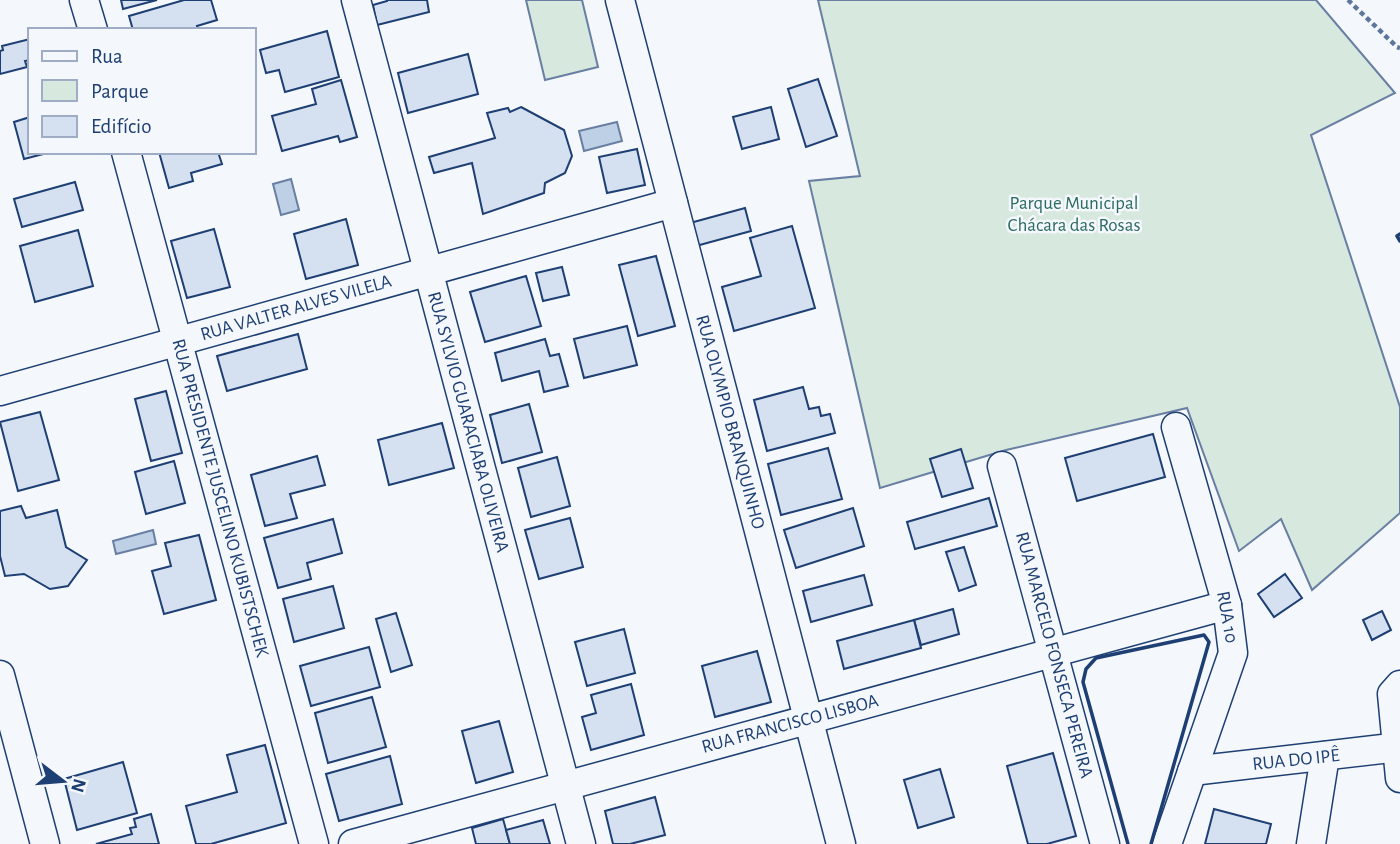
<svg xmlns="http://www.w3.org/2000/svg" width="1400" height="844" font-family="'Alegreya Sans',sans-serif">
<rect width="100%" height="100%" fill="#f4f7fb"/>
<g fill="#d7e8df" stroke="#687fa3" stroke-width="2">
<polygon points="526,0 582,0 598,67 545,80"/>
<polygon points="818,0 1316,0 1395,93 1311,135 1400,407 1400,513 1312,590 1281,519 1239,551 1187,408 1006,450 880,488 809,181 860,176"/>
</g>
<g fill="#bed0e5" stroke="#687fa3" stroke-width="2">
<polygon points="617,122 622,141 584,151 579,131"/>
<polygon points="291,179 299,210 281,215 273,184"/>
<polygon points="153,530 156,544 116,554 113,541"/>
</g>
<g fill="#d5e0f0" stroke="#1d3f73" stroke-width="2">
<polygon points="121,0 157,0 123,9"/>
<polygon points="184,0 211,0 217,20 197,26 198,30 133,30 129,16"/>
<polygon points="387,0 427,0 429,12 377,25 373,5 387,1"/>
<polygon points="327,31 339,77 285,92 279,70 266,73 260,50"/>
<polygon points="30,39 30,60 25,61 27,67 0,74 0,51 3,50 2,46"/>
<polygon points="468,54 478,94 408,113 398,73"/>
<polygon points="818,79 837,136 806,147 788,89"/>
<polygon points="341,80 357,137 340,142 338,136 282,151 272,116 316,104 312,89"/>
<polygon points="521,107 564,130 572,156 565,173 545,183 544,193 483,214 472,163 434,173 429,157 495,138 487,113 508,108 510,112"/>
<polygon points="771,107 779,139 742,149 733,117"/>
<polygon points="29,114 30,114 30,152 51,152 24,159 14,122 30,117"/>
<polygon points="637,149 645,185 607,193 599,157"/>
<polygon points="159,152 218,152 222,164 191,173 193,181 169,188"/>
<polygon points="75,182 83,210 22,227 14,199"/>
<polygon points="745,208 751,231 696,246 690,223"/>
<polygon points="346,219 358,265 306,279 294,234"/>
<polygon points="792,226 815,308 734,331 722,287 761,276 750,238"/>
<polygon points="214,229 230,287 187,298 171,241"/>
<polygon points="78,230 93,286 35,302 20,246"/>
<polygon points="656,256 675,326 638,336 619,265"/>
<polygon points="562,267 569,295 543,301 536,273"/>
<polygon points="526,276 541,326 485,342 470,292"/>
<polygon points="627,326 637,365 584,378 574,339"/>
<polygon points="298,334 307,369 227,391 217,356"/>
<polygon points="545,339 550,356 559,354 568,386 544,392 539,371 502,381 495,353"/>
<polygon points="803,387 809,409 819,407 821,416 830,414 835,433 767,451 754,400"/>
<polygon points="166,391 182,453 151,461 135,399"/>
<polygon points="529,404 542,452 502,463 490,415"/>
<polygon points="40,412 59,480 18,491 0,422"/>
<polygon points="442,423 454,468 389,485 378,440"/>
<polygon points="1153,434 1165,477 1077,501 1065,458"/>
<polygon points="828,448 842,499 781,515 768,464"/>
<polygon points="961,449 973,488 942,497 930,459"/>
<polygon points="317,456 325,485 290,494 297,518 265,526 251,475"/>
<polygon points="557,457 570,506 531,517 518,468"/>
<polygon points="174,461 185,503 146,514 135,472"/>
<polygon points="989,498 997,526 915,549 907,522"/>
<polygon points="21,506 26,518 57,510 66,547 87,560 68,586 50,589 24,574 5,576 0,556 0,511"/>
<polygon points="853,508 864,546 796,568 784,530"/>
<polygon points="570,518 583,567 539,579 525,530"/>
<polygon points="333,519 342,553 307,563 311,579 278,588 264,538"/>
<polygon points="199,535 216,600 164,614 152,571 171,566 165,543"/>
<polygon points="964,547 976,585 959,591 946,552"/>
<polygon points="1285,574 1302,598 1274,617 1258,594"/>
<polygon points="864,575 872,605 811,622 803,591"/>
<polygon points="333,586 344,628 294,642 283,599"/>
<polygon points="953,609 959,634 921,645 914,620"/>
<polygon points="1382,611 1391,630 1372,640 1363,620"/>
<polygon points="396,613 412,665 391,672 376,619"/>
<polygon points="914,620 921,648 844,669 837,641"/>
<polygon points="624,629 635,673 587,686 575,642"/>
<polygon points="369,647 380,687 311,706 300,666"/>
<polygon points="757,651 771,702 715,717 702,666"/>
<polygon points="631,684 644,735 591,750 582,717 596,713 591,695"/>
<polygon points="372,697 386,747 328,763 315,713"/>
<polygon points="499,721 513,772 476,783 462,731"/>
<polygon points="265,745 286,823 211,844 196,844 186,806 237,792 227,755"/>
<polygon points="1053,753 1076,836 1047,844 1028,844 1007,766"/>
<polygon points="390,756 402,804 339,821 326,774"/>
<polygon points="123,762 137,813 77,830 64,779"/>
<polygon points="940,769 954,817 918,828 904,780"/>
<polygon points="655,797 665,835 630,844 613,844 605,811"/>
<polygon points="1214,809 1271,824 1266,844 1205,844"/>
<polygon points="151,814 159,844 96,844 132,834 130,828 136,827 134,819"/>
<polygon points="503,819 510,844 476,844 472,828"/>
<polygon points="543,820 550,844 510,844 506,830"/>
</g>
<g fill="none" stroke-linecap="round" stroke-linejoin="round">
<g stroke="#1d3f73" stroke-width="31">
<g id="minor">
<polyline points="84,0 93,30"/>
<polyline points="356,0 581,844"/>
<polyline points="620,0 841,844"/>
<polyline points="126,152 314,844"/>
<polyline points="0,391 673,203"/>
<polyline points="1002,466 1105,844"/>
<polyline points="0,675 45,844"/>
<polyline points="1400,685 1392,694 1400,778"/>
<polyline points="1192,771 1400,747"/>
<polyline points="353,844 1227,605"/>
<polyline points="1167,844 1233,653 1227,605 1176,427"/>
<polyline points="1311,844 1325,756"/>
</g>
</g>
<polyline stroke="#5e769c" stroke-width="4.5" stroke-dasharray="5 3.5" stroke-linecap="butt" points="1348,0 1397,47 1400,48"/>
<use href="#minor" stroke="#f4f7fb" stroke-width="28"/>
<g stroke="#1d3f73" stroke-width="3.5">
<polyline points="1400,234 1397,236 1400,241"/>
<polyline points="1128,844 1083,682 1086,669 1096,658 1204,635 1209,642 1151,844"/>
</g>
</g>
<g text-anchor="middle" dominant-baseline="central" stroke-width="5" stroke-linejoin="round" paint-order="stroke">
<g font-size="19" fill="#2c6c60" stroke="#f4f7fb">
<text x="1074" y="203">Parque Municipal<tspan x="1074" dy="22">Chácara das Rosas</tspan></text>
</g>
<g font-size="19" fill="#1d3f73" stroke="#f4f7fb">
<text transform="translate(296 308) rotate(-16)">RUA VALTER ALVES VILELA</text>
<text transform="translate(468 422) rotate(75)">RUA SYLVIO GUARACIABA OLIVEIRA</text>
<text transform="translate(730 422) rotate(75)">RUA OLYMPIO BRANQUINHO</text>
<text transform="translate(220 498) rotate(75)">RUA PRESIDENTE JUSCELINO KUBISTSCHEK</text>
<text transform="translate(1227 617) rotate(80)">RUA 10</text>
<text transform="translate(1054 655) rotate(75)">RUA MARCELO FONSECA PEREIRA</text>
<text transform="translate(790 724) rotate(-15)">RUA FRANCISCO LISBOA</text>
<text transform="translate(1296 760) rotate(-6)">RUA DO IPÊ</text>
</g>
</g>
<rect x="28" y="28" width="228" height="126" fill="#f4f7fb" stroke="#9eadc5" stroke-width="2"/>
<rect x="42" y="51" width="35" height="10" fill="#f4f7fb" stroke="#9eadc5" stroke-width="2"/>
<text x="91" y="63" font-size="21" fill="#1d3f73">Rua</text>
<rect x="42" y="80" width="35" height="21" fill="#d7e8df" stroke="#9eadc5" stroke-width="2"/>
<text x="91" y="98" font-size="21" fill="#1d3f73">Parque</text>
<rect x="42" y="116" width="35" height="21" fill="#d5e0f0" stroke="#9eadc5" stroke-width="2"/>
<text x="91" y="133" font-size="21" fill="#1d3f73">Edifício</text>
<g transform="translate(63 781) rotate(106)" stroke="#f4f7fb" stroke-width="5" paint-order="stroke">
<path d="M0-5L12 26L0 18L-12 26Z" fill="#1d3f73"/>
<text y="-10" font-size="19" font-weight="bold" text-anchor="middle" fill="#1d3f73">N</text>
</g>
</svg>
